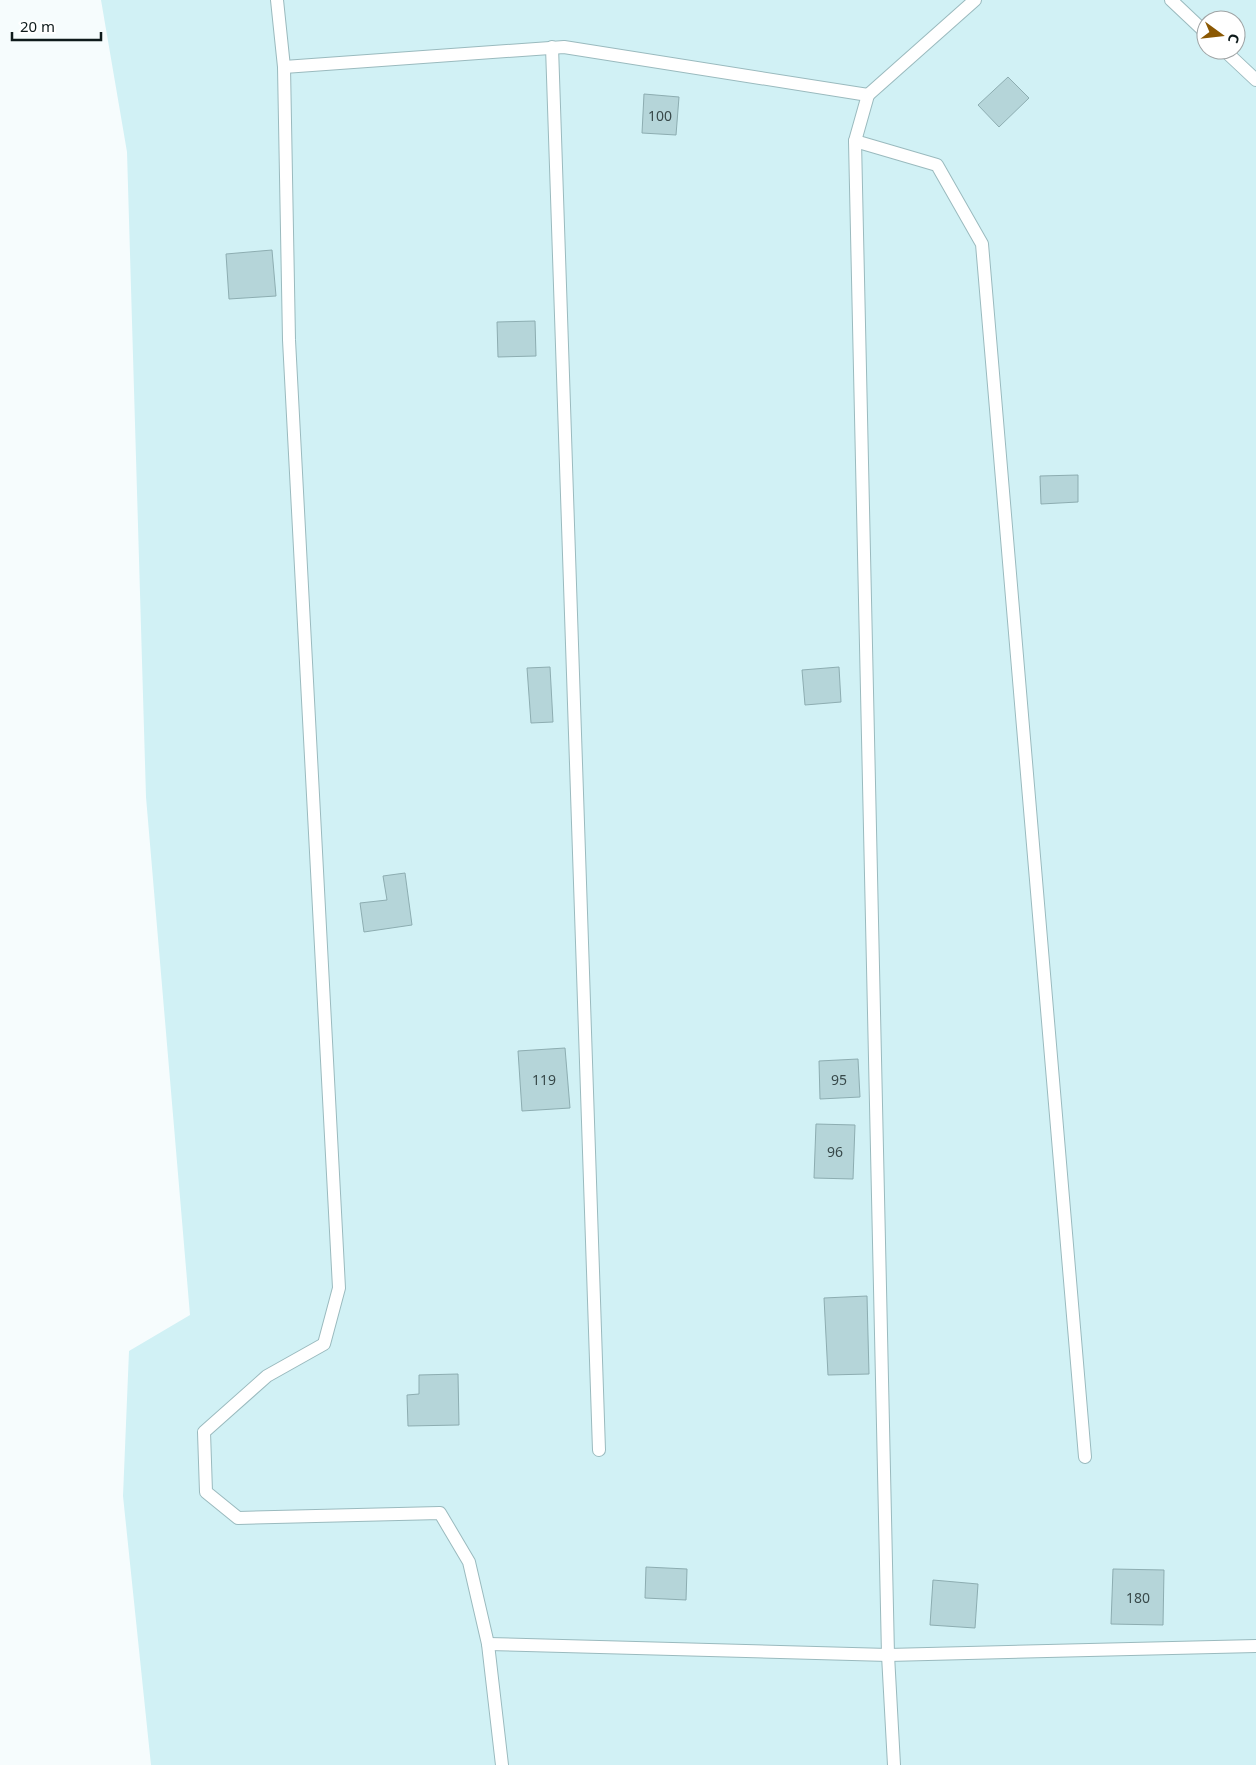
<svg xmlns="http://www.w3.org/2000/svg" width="1256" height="1765" font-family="'Noto Sans',sans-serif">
<rect width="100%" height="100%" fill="#f6fcfd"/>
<path fill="#d1f1f5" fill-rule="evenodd" d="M101,0H1256V1765H151L123,1496L129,1351L190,1315L146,797L127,152ZM1206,20H1236V50H1206Z"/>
<g fill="#b5d5d9" stroke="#8dadb1">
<polygon points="1008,77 1029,98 999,127 978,105"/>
<polygon points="644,94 679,97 676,135 642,133"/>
<polygon points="272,250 276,296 229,299 226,254"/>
<polygon points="535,321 536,356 498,357 497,322"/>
<polygon points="1078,475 1078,502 1041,504 1040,476"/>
<polygon points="550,667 553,722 531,723 527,668"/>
<polygon points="839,667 841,702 805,705 802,670"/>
<polygon points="405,873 412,925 364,932 360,903 387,900 383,876"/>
<polygon points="565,1048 570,1108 522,1111 518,1051"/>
<polygon points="858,1059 860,1097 820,1099 819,1061"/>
<polygon points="816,1124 855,1125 853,1179 814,1178"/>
<polygon points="867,1296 869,1374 828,1375 824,1298"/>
<polygon points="458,1374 459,1425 408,1426 407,1395 419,1394 419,1375"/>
<polygon points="646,1567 687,1569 686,1600 645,1598"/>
<polygon points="1113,1569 1164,1570 1163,1625 1111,1624"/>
<polygon points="933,1580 978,1584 975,1628 930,1625"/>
</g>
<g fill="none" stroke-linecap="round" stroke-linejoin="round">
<g stroke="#9ababe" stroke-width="14">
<g id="service">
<polyline points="277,0 284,67 289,340 339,1288 324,1344 267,1376 204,1432 206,1492 238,1518 440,1513 469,1562 488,1644 502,1765"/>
<polyline points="1171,0 1206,33"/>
<polyline points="552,47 599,1450"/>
<polyline points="1224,50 1256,80"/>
<polyline points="284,67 564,47 868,95 855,141 888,1655 894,1765"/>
<polyline points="868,95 975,0"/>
<polyline points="855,141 937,165 982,244 1085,1457"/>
<polyline points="488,1644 888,1655 1256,1646"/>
</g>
</g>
<use href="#service" stroke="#fff" stroke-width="12"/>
</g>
<g text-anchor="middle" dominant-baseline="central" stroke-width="4" stroke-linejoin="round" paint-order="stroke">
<g font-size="14" fill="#38494a">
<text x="660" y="115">100</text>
<text x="544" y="1079">119</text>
<text x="839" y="1079">95</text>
<text x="835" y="1151">96</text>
<text x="1138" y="1597">180</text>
</g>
</g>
<g transform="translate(1221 35) rotate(105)"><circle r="24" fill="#ffffff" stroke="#9fa3a4"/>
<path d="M0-4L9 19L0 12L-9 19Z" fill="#8b5802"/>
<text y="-8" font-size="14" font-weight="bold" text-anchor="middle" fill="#0e1a1b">С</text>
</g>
<path d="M12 32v8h89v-8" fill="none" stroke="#0e1a1b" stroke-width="2.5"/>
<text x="20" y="32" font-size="15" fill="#0e1a1b" stroke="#ffffff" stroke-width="4" paint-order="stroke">20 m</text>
</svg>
